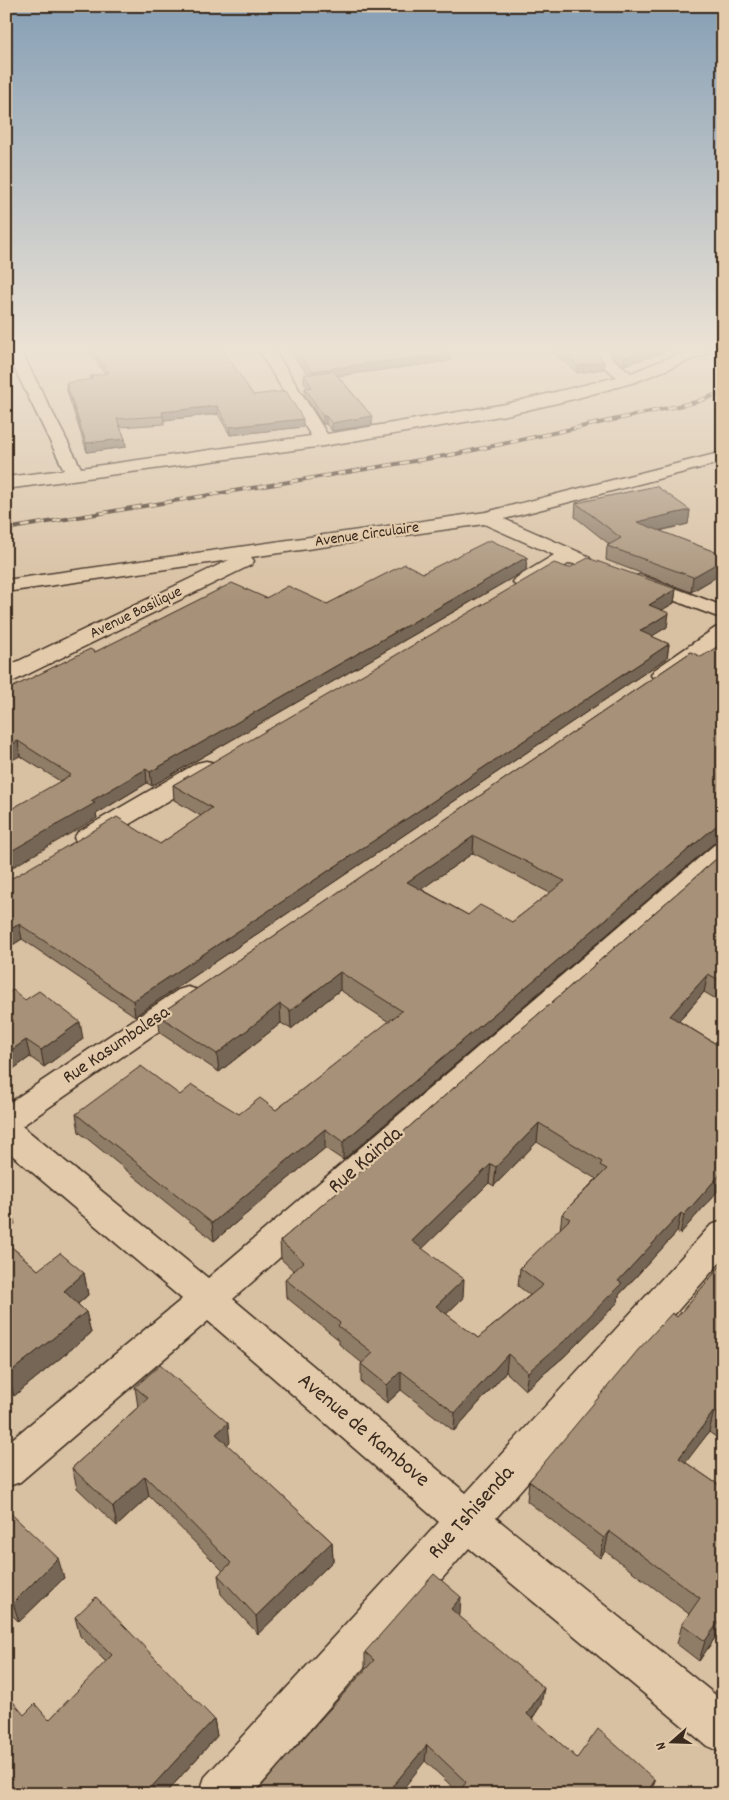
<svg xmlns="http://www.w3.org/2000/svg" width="729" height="1800" font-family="Dekko,sans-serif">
<rect width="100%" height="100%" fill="#d8c0a2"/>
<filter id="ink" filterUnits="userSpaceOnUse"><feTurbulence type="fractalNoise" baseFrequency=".02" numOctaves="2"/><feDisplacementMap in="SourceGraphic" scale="10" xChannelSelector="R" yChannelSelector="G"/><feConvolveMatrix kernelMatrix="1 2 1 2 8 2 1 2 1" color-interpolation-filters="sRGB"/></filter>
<g filter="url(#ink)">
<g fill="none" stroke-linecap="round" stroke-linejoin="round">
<g stroke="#3b2a1e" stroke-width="3">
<g id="minor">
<polygon points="6,351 21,351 81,468 311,436 259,351 275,351 327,434 506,404 617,377 600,364 592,351 608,351 612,358 631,373 686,351 708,351 706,354 635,382 574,399 506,415 323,446 6,489 6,477 64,470"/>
<polygon points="723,452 723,462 504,519 588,556 591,560 588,564 581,566 570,563 530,586 523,588 516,586 513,582 516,578 554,555 484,524 251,557 254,561 251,565 14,681 6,683 6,667 229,560 6,592 6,580 486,512"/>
<polygon points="640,575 723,606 723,619 633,585 630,581 633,577"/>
<polygon points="723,627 723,643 670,680 662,682 654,680 651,675 654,670 715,628"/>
<polygon points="206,761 215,763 218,768 215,773 96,844 87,846 78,844 74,838 78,832 197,763"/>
<polygon points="723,843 723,865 233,1299 466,1493 711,1225 723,1221 723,1259 496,1518 723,1701 723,1753 707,1746 469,1548 253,1794 199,1794 205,1777 439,1522 208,1321 20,1482 6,1487 6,1444 182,1299 6,1150 6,1105 178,990 188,987 198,990 203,997 198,1004 22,1126 208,1278 714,845"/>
</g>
</g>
<use href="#minor" fill="#e2caaa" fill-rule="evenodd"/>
<g stroke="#3b2a1e" stroke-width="4">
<polyline id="rail" points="6,529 456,454 696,402 723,392"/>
</g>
<use href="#rail" stroke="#e2caaa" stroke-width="2.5" stroke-dasharray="8" stroke-linecap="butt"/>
</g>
<g fill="#907d67" stroke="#3b2a1e" fill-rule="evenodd">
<polygon points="89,351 224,351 253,395 303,427 230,435 218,414 164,420 164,424 120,427 125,439 126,447 87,452 67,391 66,383 91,380 90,376 105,374"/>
<polygon points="289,351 448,351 450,361 338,376 372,416 372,425 332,431 326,424 323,424 305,396 305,388 308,388 304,382 304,375 308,374"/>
<polygon points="551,351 596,351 599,357 604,361 604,369 577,373"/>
<polygon points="609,351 668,351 624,365 613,357"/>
<polygon points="576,503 690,510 688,524 660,531 723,555 723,573 691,592 606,560 607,546 609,544 575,517"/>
<polygon points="527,557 526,570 152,786 147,783 96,814 97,818 60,781 20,756 7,690 95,652 266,598 327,604 423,573"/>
<polygon points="569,568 676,589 674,603 661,610 667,627 651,636 669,644 667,658 135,1016 22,939 6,949 6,880 160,844 201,816 174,800 173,785"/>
<path d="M691,652L713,844L343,1160L325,1148L214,1241L79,1132L76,1114L180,1095L239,1114L276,1110L389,1022L340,990L291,1029L281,1023L219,1072L160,1033L158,1015ZM473,853L550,893L512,922L468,915L421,889Z"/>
<path d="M723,853V1003L704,992L679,1021L721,1047L723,1045V1185L680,1234L677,1232L619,1295L618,1302L566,1355L525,1390L506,1372L454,1431L401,1390L387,1403L361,1382V1364L362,1363L339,1344V1340L286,1297L285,1279L294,1271L281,1259L280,1241L370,1164V1161ZM537,1142L596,1179L562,1214L560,1230L520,1268L518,1286L530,1295L478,1338L446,1314L463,1298L422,1249L489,1183L494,1186Z"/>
<polygon points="25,1000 83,1039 44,1067 30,1057 6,1074"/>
<polygon points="6,1242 38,1270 84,1273 88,1295 78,1304 86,1312 91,1333 14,1396 6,1389"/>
<polygon points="723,1263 723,1442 709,1432 685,1462 723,1488 723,1639 717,1635 699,1661 677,1644 682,1624 689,1614 605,1551 600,1558 527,1501 529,1481 677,1317"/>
<polygon points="135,1387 230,1442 227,1445 332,1542 333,1561 258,1634 221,1594 218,1575 223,1571 149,1496 117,1526 77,1488 72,1468 138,1407"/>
<polygon points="6,1509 64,1578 19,1622 6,1609"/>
<polygon points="460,1615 459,1616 541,1705 532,1719 577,1758 655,1780 651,1794 458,1794 459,1793 425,1761 365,1669 365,1652"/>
<polygon points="75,1617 214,1719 217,1736 165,1794 6,1794 24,1715 49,1720 106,1662 80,1636"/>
</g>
<g fill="#756654" stroke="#3b2a1e">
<polygon points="645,351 668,351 624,365 625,357"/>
<polygon points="451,353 450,361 312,379 312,371"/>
<polygon points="604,361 604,369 577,373 578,366"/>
<polygon points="217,406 218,414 164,420 162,412"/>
<rect x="323" y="416" width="3" height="8"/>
<polygon points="372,416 372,425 332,431 332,423"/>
<polygon points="303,419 303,427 230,435 229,427"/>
<polygon points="125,439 126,447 87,452 86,443"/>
<polygon points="690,510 688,524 635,536 637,522"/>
<polygon points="527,557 526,570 152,786 150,772"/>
<polygon points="723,560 723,573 691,592 693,577"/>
<polygon points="676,589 674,603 647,619 649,605"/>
<polygon points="669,613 667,627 638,645 640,631"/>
<polygon points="669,644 667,658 135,1016 133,1001"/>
<polygon points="18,741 20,756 6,763 6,747"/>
<polygon points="146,769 147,783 96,814 97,818 6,871 6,854 91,801"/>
<polygon points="723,825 723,842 713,844 343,1160 343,1142 716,826"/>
<polygon points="474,836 473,853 406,900 407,882"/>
<polygon points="19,924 22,939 6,949 6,932"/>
<polygon points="340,972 340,990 291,1029 290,1011"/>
<polygon points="708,974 704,992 667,1034 670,1016"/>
<polygon points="280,1004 281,1023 219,1072 217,1054"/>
<polygon points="80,1022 83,1039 44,1067 41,1050"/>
<polygon points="26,1040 30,1057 6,1074 6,1054"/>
<polygon points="539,1123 537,1142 494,1186 496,1167"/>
<polygon points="325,1129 325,1148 214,1241 212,1223"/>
<polygon points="491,1164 489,1183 411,1260 412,1241"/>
<polygon points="723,1171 723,1185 680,1234 684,1215"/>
<polygon points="10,1203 15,1224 6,1231 6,1205"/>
<polygon points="681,1213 677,1232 619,1295 618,1302 566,1355 525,1390 528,1372 618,1281"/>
<polygon points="84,1273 88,1295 68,1312 64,1291"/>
<polygon points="464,1279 463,1298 435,1325 436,1306"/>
<polygon points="86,1312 91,1333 14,1396 8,1374"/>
<polygon points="508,1354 506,1372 454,1431 455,1413"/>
<polygon points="401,1371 401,1390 387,1403 387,1385"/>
<polygon points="714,1411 709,1432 673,1479 679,1458"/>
<polygon points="228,1423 230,1442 218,1454 216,1434"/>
<polygon points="145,1476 149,1496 117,1526 113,1507"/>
<polygon points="609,1531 605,1551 600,1558 604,1538"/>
<polygon points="332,1542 333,1561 258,1634 256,1616"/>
<polygon points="58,1558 64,1578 19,1622 13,1603"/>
<polygon points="461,1597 460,1615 449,1627 451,1609"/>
<polygon points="723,1616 717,1635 699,1661 705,1641"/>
<polygon points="544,1688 541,1705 524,1731 527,1714"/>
<polygon points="214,1719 217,1736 165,1794 145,1794"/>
<polygon points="427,1745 425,1761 399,1794 386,1794"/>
<polygon points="655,1780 651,1794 646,1794"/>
</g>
<g fill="#a79178" stroke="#3b2a1e" fill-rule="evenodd">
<polygon points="93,351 224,351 253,395 286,391 303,419 229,427 217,406 162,412 163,416 117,419 125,439 86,443 66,383 93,379 90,376 109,373"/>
<polygon points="295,351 448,351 451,353 312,371"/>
<polygon points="560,351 596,351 599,357 604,361 578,366"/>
<polygon points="617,351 645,351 625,357"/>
<polygon points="333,371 372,416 332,423 326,416 323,416 305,388 312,387 304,375"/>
<polygon points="656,486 690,510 637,522 723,555 723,560 693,577 607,546 621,538 576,503"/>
<polygon points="490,540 527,557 150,772 146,769 91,801 95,803 6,854 6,812 71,775 18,741 6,747 6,689 7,690 90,649 95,652 232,583 266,598 288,586 327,604 405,564 423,573"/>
<polygon points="588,558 676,589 649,605 669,613 640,631 669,644 133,1001 19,924 6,932 6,880 14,877 117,817 160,844 212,808 173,785 554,563 569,568"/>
<path d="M723,643V825L716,826L343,1142L325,1129L212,1223L76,1114L141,1066L180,1095L192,1085L239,1114L260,1098L276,1110L402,1011L340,972L290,1011L280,1004L217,1054L158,1015L691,652L701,657ZM474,836L565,881L512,922L480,905L468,915L407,882Z"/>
<path d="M723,853V982L708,974L670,1016L721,1047L723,1045V1171L684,1215L681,1213L618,1281L622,1283L569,1337L528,1372L508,1354L455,1413L401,1371L387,1385L361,1364L373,1353L338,1326L340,1323L285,1279L304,1262L280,1241L372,1162L370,1161ZM539,1123L602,1162L600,1165L607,1169L562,1214L570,1219L520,1268L543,1285L478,1338L436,1306L464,1279L412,1241L491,1164L496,1167Z"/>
<polygon points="13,990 25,1000 39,991 80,1022 41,1050 26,1040 6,1054 6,994"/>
<polygon points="6,1199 10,1203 6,1205"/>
<polygon points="6,1242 38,1270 60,1253 84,1273 64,1291 86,1312 8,1374 6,1373"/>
<polygon points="723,1263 723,1417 714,1411 679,1458 723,1488 723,1616 705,1641 682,1624 700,1598 609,1531 604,1538 529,1481 638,1350 672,1313 677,1317"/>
<polygon points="160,1365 228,1423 216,1434 332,1542 256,1616 218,1575 231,1563 145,1476 113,1507 72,1468 148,1398 135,1387"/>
<polygon points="6,1509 58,1558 13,1603 6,1597"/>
<polygon points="434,1574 461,1597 451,1609 544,1688 527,1714 577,1758 598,1729 655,1780 646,1794 458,1794 466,1782 427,1745 386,1794 255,1794 285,1759 374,1660 365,1652"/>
<polygon points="96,1597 214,1719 145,1794 6,1794 6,1700 9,1697 24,1715 35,1704 49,1720 112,1655 75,1617"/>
</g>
</g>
<linearGradient id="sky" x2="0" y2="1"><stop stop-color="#869fb5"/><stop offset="0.58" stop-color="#ede3d5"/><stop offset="1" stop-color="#ede3d5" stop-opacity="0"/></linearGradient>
<rect width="729" height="603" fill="url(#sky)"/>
<g text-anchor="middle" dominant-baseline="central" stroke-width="4.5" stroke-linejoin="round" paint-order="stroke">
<g font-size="16" fill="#3b2a1e" stroke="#e2caaa">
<text transform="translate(367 535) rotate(-8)">Avenue Circulaire</text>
<text transform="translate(136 613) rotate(-26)">Avenue Basilique</text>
</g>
<g font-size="19" fill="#3b2a1e" stroke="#e2caaa">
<text transform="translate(117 1046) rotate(-34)">Rue Kasumbalesa</text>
</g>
<g font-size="22" fill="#3b2a1e" stroke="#e2caaa">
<text transform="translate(366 1161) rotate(-41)">Rue Kaïnda</text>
<text transform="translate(363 1431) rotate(40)">Avenue de Kambove</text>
<text transform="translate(472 1513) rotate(-48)">Rue Tshisenda</text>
</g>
</g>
<rect width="729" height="1800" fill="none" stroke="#e2caaa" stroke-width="25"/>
<rect x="12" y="12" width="704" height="1775" fill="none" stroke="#3b2a1e" stroke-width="2" filter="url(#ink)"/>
<g transform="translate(672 1742) rotate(250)" stroke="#e2caaa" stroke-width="4" paint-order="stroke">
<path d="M0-4L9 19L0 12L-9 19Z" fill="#3b2a1e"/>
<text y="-8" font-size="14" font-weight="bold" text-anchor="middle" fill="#3b2a1e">N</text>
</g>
</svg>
